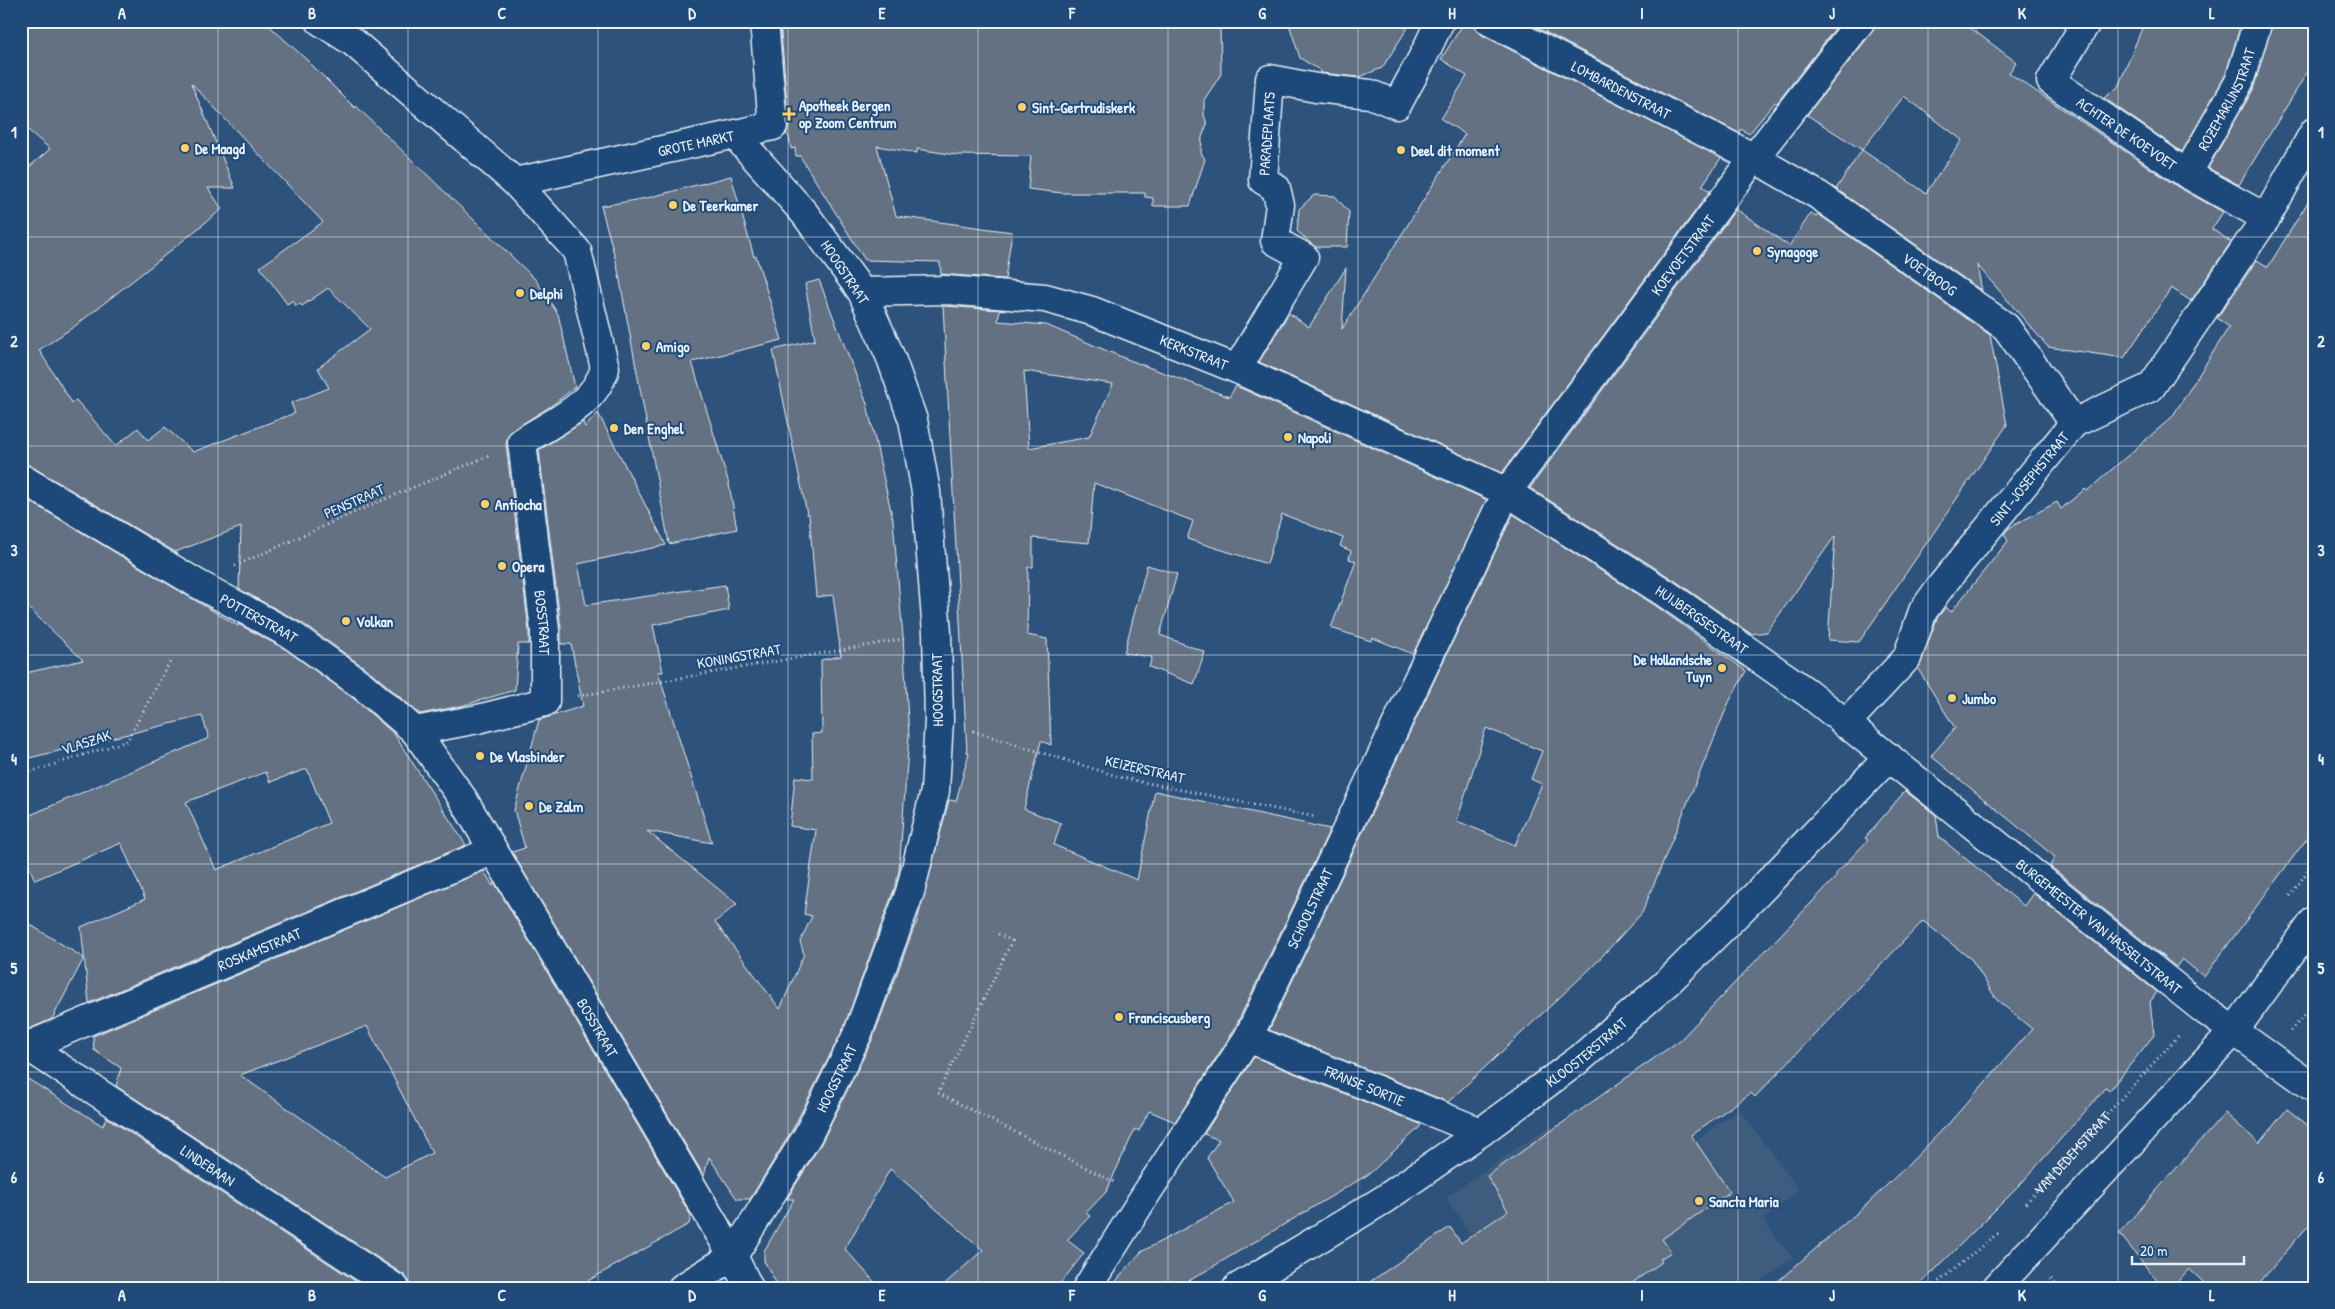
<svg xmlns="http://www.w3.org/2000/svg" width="2335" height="1309" font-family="'Patrick Hand',sans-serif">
<rect width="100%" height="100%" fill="#2d527c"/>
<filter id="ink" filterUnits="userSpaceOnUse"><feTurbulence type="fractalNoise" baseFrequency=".02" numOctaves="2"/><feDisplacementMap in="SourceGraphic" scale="10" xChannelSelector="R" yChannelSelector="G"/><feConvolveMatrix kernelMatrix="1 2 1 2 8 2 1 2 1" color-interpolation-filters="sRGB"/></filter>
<g filter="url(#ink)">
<polygon fill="#3d5b7e" points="1739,1109 1799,1189 1763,1220 1793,1258 1752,1288 1505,1288 1446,1197 1551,1125 1607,1205"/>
<g fill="#637182" stroke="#e8f1f8" fill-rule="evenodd">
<path d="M21,21H264L309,62L355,108L356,106L535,279L558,314L575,387L551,406L514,429L508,436L506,444L529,631V644H518L515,690L461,706L420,714L372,673L302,623L239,589L241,527L175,552L29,465L21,462V174L50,149L21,124ZM191,83L323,222L260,267L287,304L293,300L296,306L300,304L302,306L328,288L370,329L318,368L329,388L291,403L295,413L193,452L165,427L148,440L138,428L116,446L76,400L72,403L39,350L75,326L154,264L222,209L208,188H235Z"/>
<polygon points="780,21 1210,21 1211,26 1220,26 1221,74 1204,100 1204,115 1207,124 1202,137 1201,153 1205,159 1190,206 1153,206 1153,198 1145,197 1145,193 1062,193 1028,189 1031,156 956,155 917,149 917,153 877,146 896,216 1012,232 1005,279 941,274 940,262 865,260 800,156 796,156 795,148 791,149 789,137 786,134 789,125"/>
<polygon points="1288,21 1412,21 1382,68 1359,77 1321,73 1321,71 1300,58"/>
<polygon points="1465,21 1473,21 1476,29 1482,35 1721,158 1702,186 1710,191 1502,473 1259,362 1289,313 1309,327 1346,268 1342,329 1465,134 1441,119 1467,76 1441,59"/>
<polygon points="1524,21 1841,21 1777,103 1775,102 1749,134 1741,129 1739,133"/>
<polygon points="1876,21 1961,21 2016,62 2009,73 2178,187 2223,212 2212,229 2231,242 2191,301 2171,288 2124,358 2048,347 1977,265 1982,291 1836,189 1862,150 1926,193 1962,140 1904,96 1862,150 1807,115 1873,31"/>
<polygon points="2145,21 2242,21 2225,76 2182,152 2104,98 2118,87"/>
<polygon points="2273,21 2314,21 2314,61 2239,185 2208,168 2253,90"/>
<polygon points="731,176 754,257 756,256 782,340 692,362 729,484 737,529 669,544 617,265 601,206 647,198"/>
<polygon points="2314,192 2314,829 2204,977 2182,959 2176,967 2050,866 2055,857 1931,756 1955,728 1918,669 1937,618 1946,607 1951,612 2008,541 2004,534 2009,528 2057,502 2061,509 2085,489 2087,491 2172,417 2229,327 2217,318 2257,260 2268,267"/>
<polygon points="1314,195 1335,196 1349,212 1347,247 1315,247 1297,231 1299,209"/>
<polygon points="1736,209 1789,246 1811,213 1816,217 1818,214 1990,335 2007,425 1859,642 1828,640 1835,536 1767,632 1751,634 1674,580 1530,488"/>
<polygon points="819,280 867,404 893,520 903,637 909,736 899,871 895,887 844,1027 794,1127 750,1199 737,1199 709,1157 704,1176 512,852 525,848 514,810 539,720 583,706 571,644 561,644 561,628 539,450 583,422 585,427 598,413 666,545 578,564 586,605 725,585 729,610 653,625 663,672 658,672 712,843 647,831 737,904 715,922 780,1009 804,954 800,942 812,916 804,914 816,830 790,826 795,777 813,779 812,734 822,733 821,660 841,656 833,595 816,597 809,514 807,514 773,350 815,340 805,284"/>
<path d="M943,306L1000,310L998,321L1046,325L1124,358L1229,397L1236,386L1487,500L1413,654L1373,638L1371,641L1331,628L1356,561L1349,559L1351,551L1340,546L1343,538L1282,514L1267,564L1187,539L1193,521L1094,483L1089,543L1033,538V567H1028L1027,635L1047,639L1051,745L1041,741L1024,809L1061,823L1054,845L1137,880L1155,791L1330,829L1234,1030L1175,1122L1149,1111L1139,1131L1135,1129L1106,1192L1086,1213L1090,1216L1067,1240L1084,1253L1057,1288H940L983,1250L890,1169L845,1249L880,1288H779L764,1261V1251L794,1199H787L822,1142L873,1038L915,925H916L949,800L956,801L969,753L967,752ZM1024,371L1113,384L1089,437L1029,448Z"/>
<path d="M21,496L238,626V624L285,649L353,698L394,734L466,845L89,1003L81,927L145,899L121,843L35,880L21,849V819L209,738L202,716L21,760V674L83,660L21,601ZM307,769L329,823L216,870L186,802L266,772L270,782Z"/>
<path d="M1513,514L1656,606L1746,671L1729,702L1642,913L1592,967L1448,1102L1269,1030ZM1486,728L1542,751L1531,779L1542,784L1515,845L1457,821Z"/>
<polygon points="1147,565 1177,574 1160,635 1205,652 1194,684 1149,667 1152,657 1124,653"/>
<polygon points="1905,791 1936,815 1939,837 2024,906 2033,893 2157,992 2150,1002 2154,1035 2109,1091 2106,1088 2019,1186 1932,1273 1915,1288 1770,1288 1865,1206 1909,1164 1950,1122 2032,1029 1997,1000 1972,960 1923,921 1755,1097 1751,1093 1691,1135 1730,1192 1662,1239 1671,1252 1660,1259 1662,1262 1625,1288 1361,1288 1450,1227 1461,1243 1508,1211 1487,1176 1680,1040 1837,876 1835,875 1868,840 1865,838"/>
<path d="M484,871L493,886L494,882L691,1216L689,1224L575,1288H410L409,1281L404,1275L116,1086L121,1068L94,1050L93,1036ZM367,1026L432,1153L385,1177L240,1075Z"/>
<polygon points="21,919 84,958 52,1019 29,1029 21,1026"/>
<polygon points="1254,1057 1420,1124 1420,1127 1369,1174 1177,1288 1110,1288 1141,1252 1234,1202 1207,1158 1219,1140 1204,1134"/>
<polygon points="21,1061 28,1065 23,1076 103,1126 106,1117 366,1288 21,1288"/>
<polygon points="2287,1109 2314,1130 2314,1219 2255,1288 2210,1288 2189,1269 2172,1288 2163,1288 2119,1233 2225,1113 2259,1143"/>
</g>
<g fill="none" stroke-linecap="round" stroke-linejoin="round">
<g stroke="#e8f1f8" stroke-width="31">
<g id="street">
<path id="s2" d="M320,21L353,42L515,182L577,251L605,368C595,405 553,422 522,442L545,630V702L478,719L415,731"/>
<path id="s3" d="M1489,21L1754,158L1818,195L2006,327L2074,423"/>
<path id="s4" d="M2087,21L2051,81L2187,174L2266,218"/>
<path id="s5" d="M2187,174L2239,82L2258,21"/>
<path id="s6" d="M515,182L773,126L764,21"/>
<path id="s7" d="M862,292L946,290L1045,298L1092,311L1237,369L1507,492L1665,593L1808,693L2203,1009L2234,1031"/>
<path id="s8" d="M1237,369L1304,257L1275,241L1280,205L1276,188L1263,180L1270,79L1316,88L1370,94L1397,105L1423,57L1440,21"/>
<path id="s9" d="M21,478L196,583L293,636L363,686L415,731L463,799L733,1256L749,1288"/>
<path id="s10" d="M1507,492L1754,158L1861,21"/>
<path id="s11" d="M1845,724L1907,658L1923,611L1941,586L2074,423L2151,387L2266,218L2314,132"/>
<path id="s12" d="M1248,1038L1481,1132"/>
<path id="s13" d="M21,1042L395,1288"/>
<path id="s14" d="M28,1046L492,851"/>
<path id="s15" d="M682,1288L733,1256L808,1135L858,1033L910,892L935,791L939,720L937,633L926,492L913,420L891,358L862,292L805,214L735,135"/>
<path id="s16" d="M1087,1288L1144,1197L1248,1038L1498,510"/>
<path id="s17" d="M1237,1288L1383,1200L1481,1132L1581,1058L1671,979L1756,895L1889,757"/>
</g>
</g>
<g stroke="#e8f1f8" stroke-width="31">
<g id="secondary">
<polyline points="2234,1031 2314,1088"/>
<polyline points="1996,1288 2234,1031 2314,921"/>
</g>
</g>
<g stroke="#e8f1f8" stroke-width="3" stroke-dasharray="1 4" stroke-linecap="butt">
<polyline points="235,566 371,505 491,455"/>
<polyline points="578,696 904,639"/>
<polyline points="973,731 1123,778 1315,817"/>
<polyline points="21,775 127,741 171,660"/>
<polyline points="2290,896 2314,862"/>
<polyline points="998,934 1012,941 938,1093 1114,1182"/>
<polyline points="2290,1031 2314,1006"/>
<path id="s1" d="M2026,1203L2180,1034"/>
<polyline points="2051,1279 2058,1288"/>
<polyline points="1931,1288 1998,1233"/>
</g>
<use href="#street" stroke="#1f4a7a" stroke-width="28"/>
<use href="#secondary" stroke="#1f4a7a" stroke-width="28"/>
</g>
</g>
<path fill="none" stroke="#e8f1f8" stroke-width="1" stroke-opacity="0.55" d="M218,21V1288M408,21V1288M598,21V1288M788,21V1288M978,21V1288M1168,21V1288M1358,21V1288M1548,21V1288M1738,21V1288M1928,21V1288M2118,21V1288M21,237H2314M21,446H2314M21,655H2314M21,864H2314M21,1072H2314"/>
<g fill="#ffd166" stroke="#1f4a7a" stroke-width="2">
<circle cx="1022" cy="107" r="5"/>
<path d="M786.5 106.5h5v5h5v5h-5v5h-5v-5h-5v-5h5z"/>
<circle cx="185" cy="148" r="5"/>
<circle cx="1401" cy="150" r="5"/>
<circle cx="673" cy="205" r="5"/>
<circle cx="1757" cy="251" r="5"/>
<circle cx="520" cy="293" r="5"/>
<circle cx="646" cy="346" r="5"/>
<circle cx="614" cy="428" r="5"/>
<circle cx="1288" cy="437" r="5"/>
<circle cx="485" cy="504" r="5"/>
<circle cx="502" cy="566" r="5"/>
<circle cx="346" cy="621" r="5"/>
<circle cx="1722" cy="668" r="5"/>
<circle cx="1952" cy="698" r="5"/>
<circle cx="480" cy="756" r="5"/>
<circle cx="529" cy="806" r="5"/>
<circle cx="1119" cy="1017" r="5"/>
<circle cx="1699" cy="1201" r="5"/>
</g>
<g text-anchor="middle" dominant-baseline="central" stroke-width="4" stroke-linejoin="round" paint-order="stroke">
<g font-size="15" fill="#e8f1f8" stroke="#1f4a7a">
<text stroke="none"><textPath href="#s3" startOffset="149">LOMBARDENSTRAAT</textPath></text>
<text stroke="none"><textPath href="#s5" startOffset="85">ROZEMARIJNSTRAAT</textPath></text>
<text stroke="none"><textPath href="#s8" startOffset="279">PARADEPLAATS</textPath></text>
<text stroke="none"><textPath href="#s4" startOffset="162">ACHTER DE KOEVOET</textPath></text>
<text stroke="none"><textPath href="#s6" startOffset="185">GROTE MARKT</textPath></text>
<text stroke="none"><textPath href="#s10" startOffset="295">KOEVOETSTRAAT</textPath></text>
<text transform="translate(845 272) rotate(56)">HOOGSTRAAT</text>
<text stroke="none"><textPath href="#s3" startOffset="509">VOETBOOG</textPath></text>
<text stroke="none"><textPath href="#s7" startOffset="342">KERKSTRAAT</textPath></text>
<text stroke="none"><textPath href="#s11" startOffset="310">SINT-JOSEPHSTRAAT</textPath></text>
<text transform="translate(354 501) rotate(-24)">PENSTRAAT</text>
<text stroke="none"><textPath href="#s9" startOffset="276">POTTERSTRAAT</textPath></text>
<text stroke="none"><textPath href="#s7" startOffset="918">HUIJBERGSESTRAAT</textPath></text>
<text stroke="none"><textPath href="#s2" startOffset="762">BOSSTRAAT</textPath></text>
<text transform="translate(739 656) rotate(-10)">KONINGSTRAAT</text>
<text transform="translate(937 690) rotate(-91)">HOOGSTRAAT</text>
<text transform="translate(86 742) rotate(-18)">VLASZAK</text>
<text transform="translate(1145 769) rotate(13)">KEIZERSTRAAT</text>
<text stroke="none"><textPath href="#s16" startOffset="441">SCHOOLSTRAAT</textPath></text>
<text stroke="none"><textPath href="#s7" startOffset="1420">BURGEMEESTER VAN HASSELTSTRAAT</textPath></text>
<text stroke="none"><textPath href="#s14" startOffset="251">ROSKAMSTRAAT</textPath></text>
<text stroke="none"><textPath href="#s9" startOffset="818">BOSSTRAAT</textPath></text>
<text stroke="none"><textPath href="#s17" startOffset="422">KLOOSTERSTRAAT</textPath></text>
<text stroke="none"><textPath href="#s15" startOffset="266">HOOGSTRAAT</textPath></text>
<text stroke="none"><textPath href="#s12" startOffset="126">FRANSE SORTIE</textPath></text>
<text stroke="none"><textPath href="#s1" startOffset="68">VAN DEDEMSTRAAT</textPath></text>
<text stroke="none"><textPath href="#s13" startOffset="224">LINDEBAAN</textPath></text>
</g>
<g font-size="15" font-weight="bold" fill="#e8f1f8" stroke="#1f4a7a" text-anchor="start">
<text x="799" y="105">Apotheek Bergen<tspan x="799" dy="17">op Zoom Centrum</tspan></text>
<text x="1032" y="107">Sint-Gertrudiskerk</text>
<text x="195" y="148">De Maagd</text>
<text x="1411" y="150">Deel dit moment</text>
<text x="683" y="205">De Teerkamer</text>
<text x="1767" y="251">Synagoge</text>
<text x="530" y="293">Delphi</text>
<text x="656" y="346">Amigo</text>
<text x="624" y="428">Den Enghel</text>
<text x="1298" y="437">Napoli</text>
<text x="495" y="504">Antiocha</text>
<text x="512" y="566">Opera</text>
<text x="356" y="621">Volkan</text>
<text x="1712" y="659" text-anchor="end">De Hollandsche<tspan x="1712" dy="17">Tuyn</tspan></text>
<text x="1962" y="698">Jumbo</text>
<text x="490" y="756">De Vlasbinder</text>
<text x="539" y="806">De Zalm</text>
<text x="1129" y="1017">Franciscusberg</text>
<text x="1709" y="1201">Sancta Maria</text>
</g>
</g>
<rect width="2335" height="1309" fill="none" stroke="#1f4a7a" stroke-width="55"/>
<path d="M2132 1256v8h112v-8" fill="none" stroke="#e8f1f8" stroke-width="2.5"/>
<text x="2140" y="1256" font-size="15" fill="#e8f1f8" stroke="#1f4a7a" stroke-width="4" paint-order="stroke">20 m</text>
<rect x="28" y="28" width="2280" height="1254" fill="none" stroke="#e8f1f8" stroke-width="2"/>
<g font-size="16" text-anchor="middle" font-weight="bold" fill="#e8f1f8">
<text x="122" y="19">A</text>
<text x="312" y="19">B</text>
<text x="502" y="19">C</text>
<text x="692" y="19">D</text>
<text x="882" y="19">E</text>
<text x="1072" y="19">F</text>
<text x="1262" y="19">G</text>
<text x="1452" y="19">H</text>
<text x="1642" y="19">I</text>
<text x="1832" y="19">J</text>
<text x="2022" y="19">K</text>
<text x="2212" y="19">L</text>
<text x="14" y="138">1</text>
<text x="2321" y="138">1</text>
<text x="14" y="347">2</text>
<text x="2321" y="347">2</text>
<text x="14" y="556">3</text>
<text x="2321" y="556">3</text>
<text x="14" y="765">4</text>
<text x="2321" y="765">4</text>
<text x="14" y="974">5</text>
<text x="2321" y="974">5</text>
<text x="14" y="1183">6</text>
<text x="2321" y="1183">6</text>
<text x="122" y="1301">A</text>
<text x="312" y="1301">B</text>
<text x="502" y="1301">C</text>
<text x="692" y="1301">D</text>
<text x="882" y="1301">E</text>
<text x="1072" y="1301">F</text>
<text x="1262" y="1301">G</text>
<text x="1452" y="1301">H</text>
<text x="1642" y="1301">I</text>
<text x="1832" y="1301">J</text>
<text x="2022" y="1301">K</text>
<text x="2212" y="1301">L</text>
</g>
</svg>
